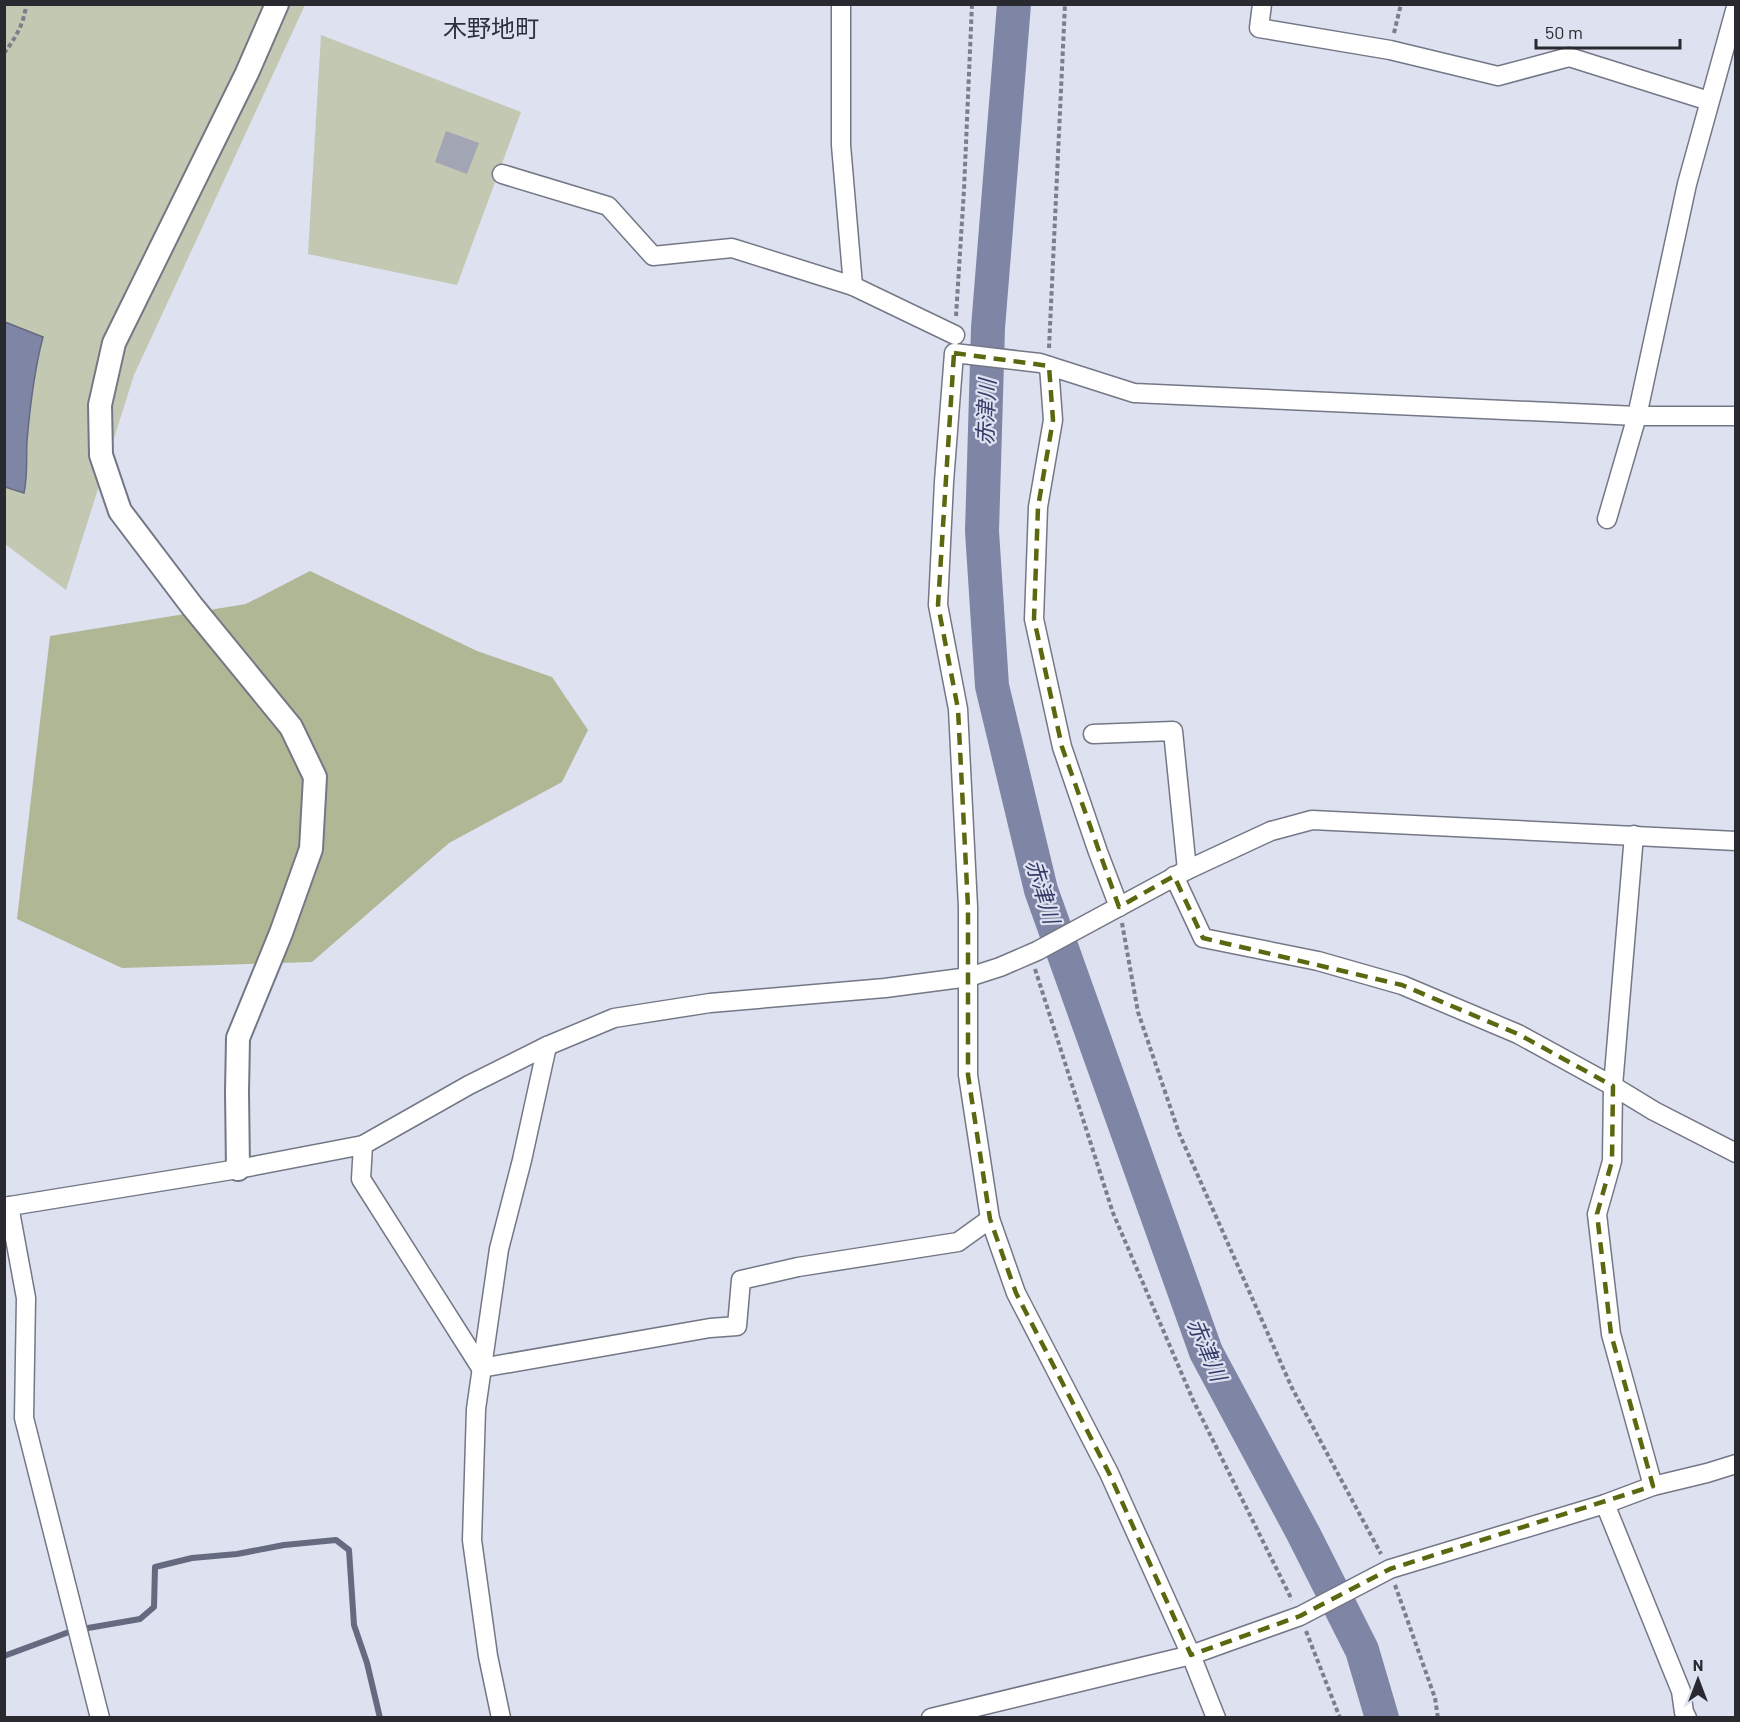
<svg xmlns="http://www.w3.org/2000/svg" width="1740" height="1722" font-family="Barlow,'Noto Sans JP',sans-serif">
<rect width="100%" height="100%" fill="#dde1f0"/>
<g fill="#c2c8b1">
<polygon points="5,5 305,5 134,375 66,590 5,544"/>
<polygon points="321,35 521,112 457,285 308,254"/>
</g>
<polygon fill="#afb795" points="310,571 477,651 552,677 588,730 562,782 449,843 312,962 122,968 17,919 50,636 246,604"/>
<path fill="#7f85a4" stroke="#656a81" stroke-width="1.5" d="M5,322L43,337C34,371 30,406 27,441C26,460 28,473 24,493L5,487Z"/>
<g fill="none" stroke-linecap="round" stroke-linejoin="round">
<g stroke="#656a81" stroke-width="6">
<polyline points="88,1628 140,1619 154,1607 155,1567 192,1558 237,1554 284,1545 336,1540 349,1550 354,1625 367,1663 380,1718"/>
<polyline points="4,1656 69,1632"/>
</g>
<polyline stroke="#7f85a4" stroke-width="34" points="1014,4 988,328 982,531 992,686 1041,890 1206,1352 1303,1533 1362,1650 1382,1718"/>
</g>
<polygon fill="#a2a5b4" points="446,131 479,143 467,174 435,162"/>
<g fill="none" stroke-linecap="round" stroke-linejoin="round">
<g stroke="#747785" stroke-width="21">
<g id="minor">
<polyline points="841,4 841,145 853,286"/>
<polyline points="1262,4 1259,28 1390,50 1498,76 1569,57 1709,101"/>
<polyline points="502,174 608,206 653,256 732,248 853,286 955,335"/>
<polyline points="1049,366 1053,420 1038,507 1034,619 1062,747 1098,852 1119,907"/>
<polyline points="1607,519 1637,416 1687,184 1736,7"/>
<polyline points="1093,734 1173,731 1187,870"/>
<polyline points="1634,835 1613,1086 1612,1161 1597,1214 1611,1334 1653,1486"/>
<polyline points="1174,876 1203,938 1318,961 1402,985 1518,1034 1613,1086 1654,1111 1736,1153"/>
<polyline points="363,1145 361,1179 481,1368"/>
<polyline points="9,1206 26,1298 24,1418 100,1718"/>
<polyline points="4,1207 238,1169 363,1145 469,1085 547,1046 614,1018 710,1003 885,988 969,977 1000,967 1037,951 1187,870 1271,831 1312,820 1736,841"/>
<polyline points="481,1368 710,1328 737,1326 741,1280 798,1267 958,1242 990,1219"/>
<polyline points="501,1718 488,1656 472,1540 476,1409 499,1249 522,1160 547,1046"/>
<polyline points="931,1718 1191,1655 1300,1616 1390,1569 1605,1504"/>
<polyline points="1216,1718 1191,1655 1109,1473 1016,1293 990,1219 968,1075 968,907 958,709 938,605 944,482 954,353 1040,363 1134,393 1637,416 1736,416"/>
<polyline points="1687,1718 1684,1712 1681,1691 1605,1504 1653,1486 1707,1473 1736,1464"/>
</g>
</g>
<g stroke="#747785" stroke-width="26">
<polyline id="tertiary" points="238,1169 237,1092 238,1038 281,933 311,849 315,777 291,727 192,606 120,511 101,455 100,405 114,343 247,73 277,4"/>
</g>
<g stroke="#7c7f89" stroke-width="4" stroke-dasharray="4.5 3" stroke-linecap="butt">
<polyline points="1394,33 1401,4"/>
<path d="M4,53C15,39 25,22 26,4"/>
<polyline points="956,316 964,190 972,4"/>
<polyline points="1049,348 1065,4"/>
<polyline points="1122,923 1138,1012 1179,1133 1292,1388 1381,1554"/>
<polyline points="1035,969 1113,1213 1193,1400 1292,1600"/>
<polyline points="1395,1585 1435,1698 1438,1718"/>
<polyline points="1306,1631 1340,1718"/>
</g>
<use href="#minor" stroke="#fff" stroke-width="18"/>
<use href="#tertiary" stroke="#fff" stroke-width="22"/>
</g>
<path fill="none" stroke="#5a680f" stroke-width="4.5" stroke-dasharray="12 8" stroke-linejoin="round" d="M954,353L1049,366L1053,420L1038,507L1034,619L1062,747L1119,907L1174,876L1203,938L1402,985L1518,1034L1613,1086L1612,1161L1597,1214L1611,1334L1653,1486L1390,1569L1300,1616L1191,1655L1109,1473L1016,1293L990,1219L968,1075V907L958,709L938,605Z"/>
<g text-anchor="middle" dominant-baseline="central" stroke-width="4.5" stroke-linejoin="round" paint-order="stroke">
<g font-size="22" font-style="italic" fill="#363d6a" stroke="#dde1f0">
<text transform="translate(985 412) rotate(-88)">赤津川</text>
<text transform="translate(1044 891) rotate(73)">赤津川</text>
<text transform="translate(1208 1349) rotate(67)">赤津川</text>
</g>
<g font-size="24" fill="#2d303c" stroke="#dde1f0">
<text x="491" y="27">木野地町</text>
</g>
</g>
<rect width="1740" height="1722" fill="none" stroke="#282a2f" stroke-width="12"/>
<g transform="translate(1698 1680)" stroke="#dde1f0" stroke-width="4.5" paint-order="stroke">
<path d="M0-4.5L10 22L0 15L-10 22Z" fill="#282a2f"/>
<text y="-9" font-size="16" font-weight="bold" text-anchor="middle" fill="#282a2f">N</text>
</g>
<path d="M1536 39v9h144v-9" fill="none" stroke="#282a2f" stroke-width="3"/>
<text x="1545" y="39" font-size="18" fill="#282a2f" stroke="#dde1f0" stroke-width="4.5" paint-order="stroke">50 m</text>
</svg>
